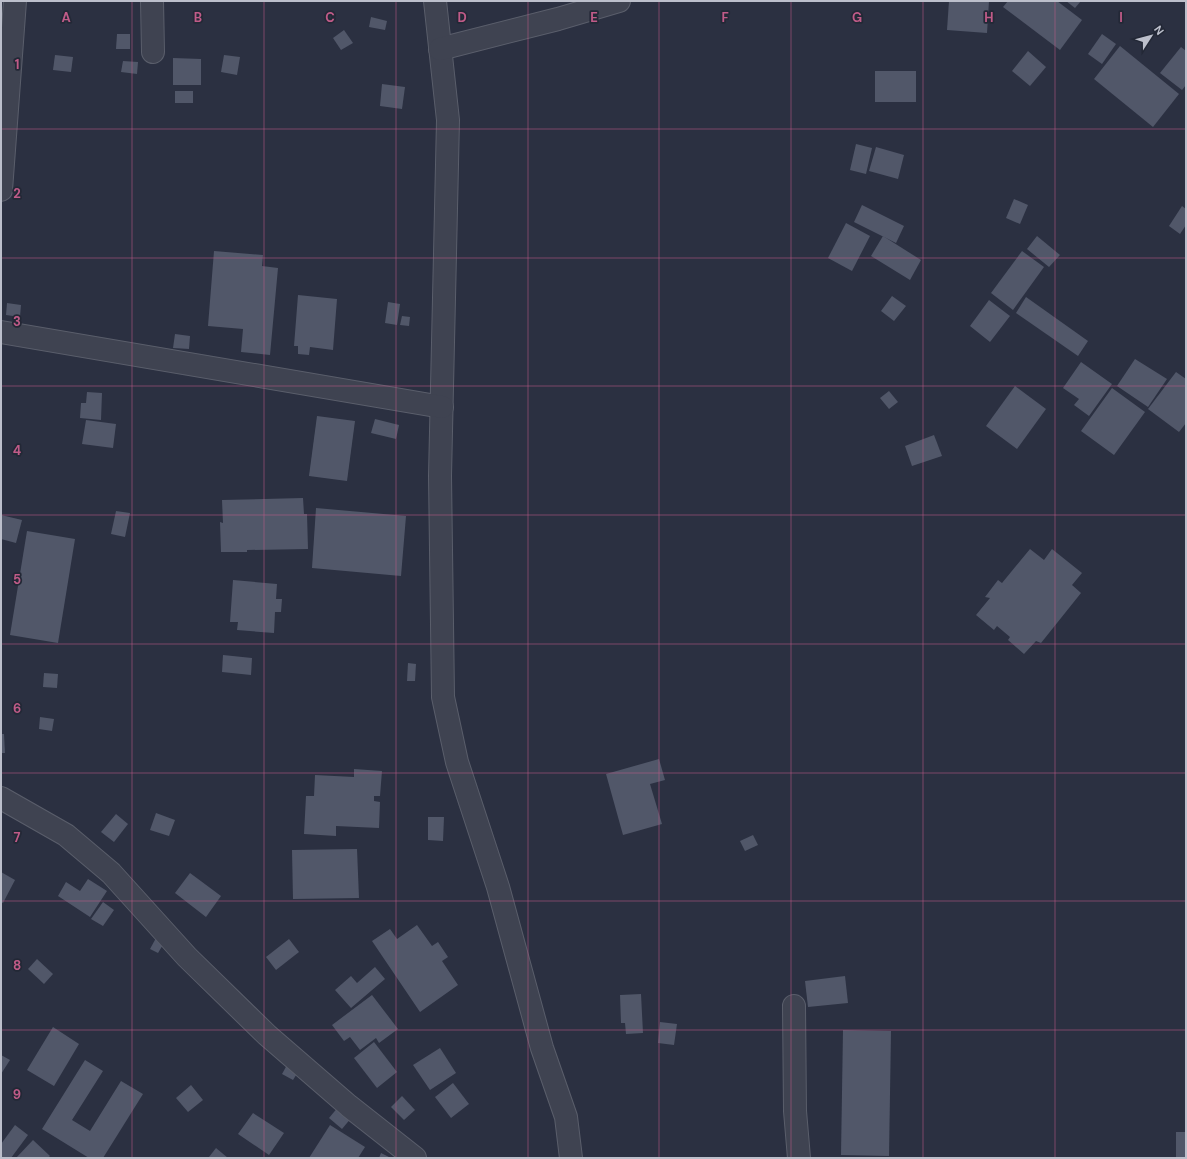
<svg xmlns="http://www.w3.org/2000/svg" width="1187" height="1159" font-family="'DM Sans',sans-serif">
<rect width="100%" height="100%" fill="#2b3041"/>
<g fill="#515769">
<polygon points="949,1 989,1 987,33 947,30"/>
<polygon points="1008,1 1057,1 1082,20 1060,50 1003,7"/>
<polygon points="1066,1 1081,1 1075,8"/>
<polygon points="371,17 387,21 385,30 369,27"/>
<polygon points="344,30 353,43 341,50 333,38"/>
<polygon points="117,34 130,34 130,49 116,49"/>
<polygon points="1102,34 1116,44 1102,64 1088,54"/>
<polygon points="1120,46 1179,94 1153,127 1094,79"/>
<polygon points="1181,47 1186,51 1186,85 1182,90 1160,73"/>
<polygon points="1028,51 1046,67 1030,86 1012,71"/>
<polygon points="55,55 73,57 71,72 53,70"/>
<polygon points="224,55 240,57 237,75 221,72"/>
<polygon points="173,58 201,59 201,85 173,85"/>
<polygon points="123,61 138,62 137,74 121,72"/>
<rect x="875" y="71" width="41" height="31"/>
<polygon points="382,84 405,87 402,109 380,106"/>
<rect x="175" y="91" width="18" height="12"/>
<polygon points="856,144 872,148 866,174 850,170"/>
<polygon points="876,147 904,155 898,179 869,171"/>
<polygon points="1014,199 1028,205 1020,224 1006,218"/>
<polygon points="862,205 904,226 896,243 854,222"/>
<polygon points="1182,206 1186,209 1186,225 1180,234 1169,226"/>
<polygon points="846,223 870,236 852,271 828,258"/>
<polygon points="883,236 921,260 910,280 871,256"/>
<polygon points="1037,236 1060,255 1049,267 1027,249"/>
<polygon points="214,251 263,255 262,266 278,268 270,355 241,352 243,329 208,326"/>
<polygon points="1022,251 1044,267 1013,310 991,293"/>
<polygon points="298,295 337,299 333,350 310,347 309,355 298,354 298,346 294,346"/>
<polygon points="892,296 906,306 894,321 881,311"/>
<polygon points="1026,297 1088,341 1078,356 1016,313"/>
<polygon points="989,300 1010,316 990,342 970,326"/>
<polygon points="388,302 400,304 397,325 385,323"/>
<polygon points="7,303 21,305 20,317 6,315"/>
<polygon points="402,316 410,317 409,326 400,325"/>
<polygon points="175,334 190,336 189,349 173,348"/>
<polygon points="1135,359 1167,379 1148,407 1117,386"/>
<polygon points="1081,362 1112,384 1089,416 1074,405 1079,399 1063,388"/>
<polygon points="1176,372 1186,379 1186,423 1179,432 1148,409"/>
<polygon points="1015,386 1046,409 1017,449 986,426"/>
<polygon points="1112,388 1145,412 1114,455 1081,431"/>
<polygon points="889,391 898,402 889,409 880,398"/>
<polygon points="87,392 102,393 101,420 80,418 81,403 86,403"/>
<polygon points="317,416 355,421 347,481 309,476"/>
<polygon points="375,419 399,425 396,439 371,433"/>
<polygon points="86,420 116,424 113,448 82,444"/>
<polygon points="934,435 942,456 912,466 905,446"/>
<polygon points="303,498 304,514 307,514 308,549 247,550 247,552 221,552 220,522 223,523 222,500"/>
<polygon points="316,508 406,516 401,576 312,568"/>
<polygon points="116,511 130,513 125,537 111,534"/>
<polygon points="1,515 22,520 16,543 1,539"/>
<polygon points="27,531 75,539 58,643 10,635"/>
<polygon points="1030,549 1044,560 1052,549 1082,573 1072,585 1081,593 1041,643 1036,641 1024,654 1008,640 1010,637 997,626 994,630 976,615 990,598 985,597 998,580 1002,583"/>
<polygon points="233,580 277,584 276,599 282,599 281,612 275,612 274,633 237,630 238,622 230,622"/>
<polygon points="223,655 252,658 251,675 222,672"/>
<polygon points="408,663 416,664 415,681 407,681"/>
<polygon points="44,673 58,674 57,688 43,687"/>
<polygon points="40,717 54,719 52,731 39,729"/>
<polygon points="1,734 4,734 5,753 1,753"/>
<polygon points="659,759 665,780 650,784 662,824 623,835 606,774"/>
<polygon points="354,769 382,771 380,796 374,796 374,801 380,802 379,828 336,826 336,836 304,834 306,796 314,796 315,775 354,777"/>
<polygon points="156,813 175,820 169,836 150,830"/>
<polygon points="116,814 128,824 114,842 101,832"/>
<polygon points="428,817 444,817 443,841 428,840"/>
<polygon points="753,835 758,845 745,851 740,841"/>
<polygon points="357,849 359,898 293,899 292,850"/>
<polygon points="1,872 15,880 3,903 1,902"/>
<polygon points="190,873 221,896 206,917 175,893"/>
<polygon points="88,879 107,891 90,917 58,896 66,882 80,891"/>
<polygon points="103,902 114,910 103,926 91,919"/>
<polygon points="417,925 432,946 438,942 448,957 442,961 458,985 420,1012 372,941 390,929 397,939"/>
<polygon points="156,938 164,943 158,953 150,949"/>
<polygon points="289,939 299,952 276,970 266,957"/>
<polygon points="37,959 53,974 44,984 28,969"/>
<polygon points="375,967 385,979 351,1008 335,990 351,976 357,983"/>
<polygon points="845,976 848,1003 808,1007 805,981"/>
<polygon points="641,994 643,1033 626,1034 625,1023 621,1023 620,995"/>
<polygon points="372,995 398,1029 379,1043 376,1038 360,1050 350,1037 344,1041 332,1025"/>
<polygon points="660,1022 677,1024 674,1045 658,1043"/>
<polygon points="53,1027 79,1044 54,1086 27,1070"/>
<polygon points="843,1030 891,1031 889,1156 841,1155"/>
<polygon points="374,1042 397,1072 377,1088 354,1058"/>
<polygon points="440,1048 456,1073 430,1090 413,1065"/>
<polygon points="1,1055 10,1060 1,1074"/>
<polygon points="85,1060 103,1071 72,1120 90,1131 121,1081 143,1094 103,1158 89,1158 42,1129"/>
<polygon points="287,1065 298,1072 293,1080 282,1074"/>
<polygon points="453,1083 469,1104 451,1118 435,1097"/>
<polygon points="191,1085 203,1100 188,1112 176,1098"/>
<polygon points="402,1096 415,1110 404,1120 391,1107"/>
<polygon points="339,1106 352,1117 342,1129 329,1118"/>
<polygon points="253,1113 284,1133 269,1155 238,1134"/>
<polygon points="15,1125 28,1135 11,1158 1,1158 1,1144"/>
<polygon points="330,1125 365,1147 358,1158 309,1158"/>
<rect x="1176" y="1132" width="10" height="26"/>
<polygon points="33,1140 50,1156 48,1158 16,1158"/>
<polygon points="216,1148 228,1158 211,1158 209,1157"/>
<polygon points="381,1153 391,1158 379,1158"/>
</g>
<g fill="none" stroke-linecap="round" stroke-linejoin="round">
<g stroke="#5a5e6b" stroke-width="24">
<g id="minor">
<polyline points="152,1 153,52"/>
<polyline points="435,1 448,120 440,476 443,697 457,762 498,887 542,1048 566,1117 571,1158"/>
<polyline points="440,49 558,19 619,1"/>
<polyline points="1,190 15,1"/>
<polyline points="1,332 442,407"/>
<polyline points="1,798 66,835 111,873 187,957 267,1035 349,1106 415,1158"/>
<polyline points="794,1006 795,1111 799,1158"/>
</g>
</g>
<use href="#minor" stroke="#3f4351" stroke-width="22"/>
</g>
<path fill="none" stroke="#c05b88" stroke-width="1" stroke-opacity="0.55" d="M132,1V1158M264,1V1158M396,1V1158M528,1V1158M659,1V1158M791,1V1158M923,1V1158M1055,1V1158M1,129H1186M1,258H1186M1,386H1186M1,515H1186M1,644H1186M1,773H1186M1,901H1186M1,1030H1186"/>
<g font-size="13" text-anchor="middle" font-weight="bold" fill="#c05b88" stroke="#232836" stroke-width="3.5" stroke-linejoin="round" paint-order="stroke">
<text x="66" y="22">A</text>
<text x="198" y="22">B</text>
<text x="330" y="22">C</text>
<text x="462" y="22">D</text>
<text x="594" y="22">E</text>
<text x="725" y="22">F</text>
<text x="857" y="22">G</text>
<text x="989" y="22">H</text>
<text x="1121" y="22">I</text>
<text x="17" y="69">1</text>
<text x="17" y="198">2</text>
<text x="17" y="326">3</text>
<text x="17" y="455">4</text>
<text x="17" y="584">5</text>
<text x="17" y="713">6</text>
<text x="17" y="842">7</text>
<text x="17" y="970">8</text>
<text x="17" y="1099">9</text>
</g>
<rect width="1187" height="1159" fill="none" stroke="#bcbfcb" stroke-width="4"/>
<g transform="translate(1151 36) rotate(54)" stroke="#232836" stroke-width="3" paint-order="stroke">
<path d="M0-3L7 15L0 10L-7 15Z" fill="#bcbfcb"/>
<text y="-6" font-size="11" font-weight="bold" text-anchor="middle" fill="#bcbfcb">N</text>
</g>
</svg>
